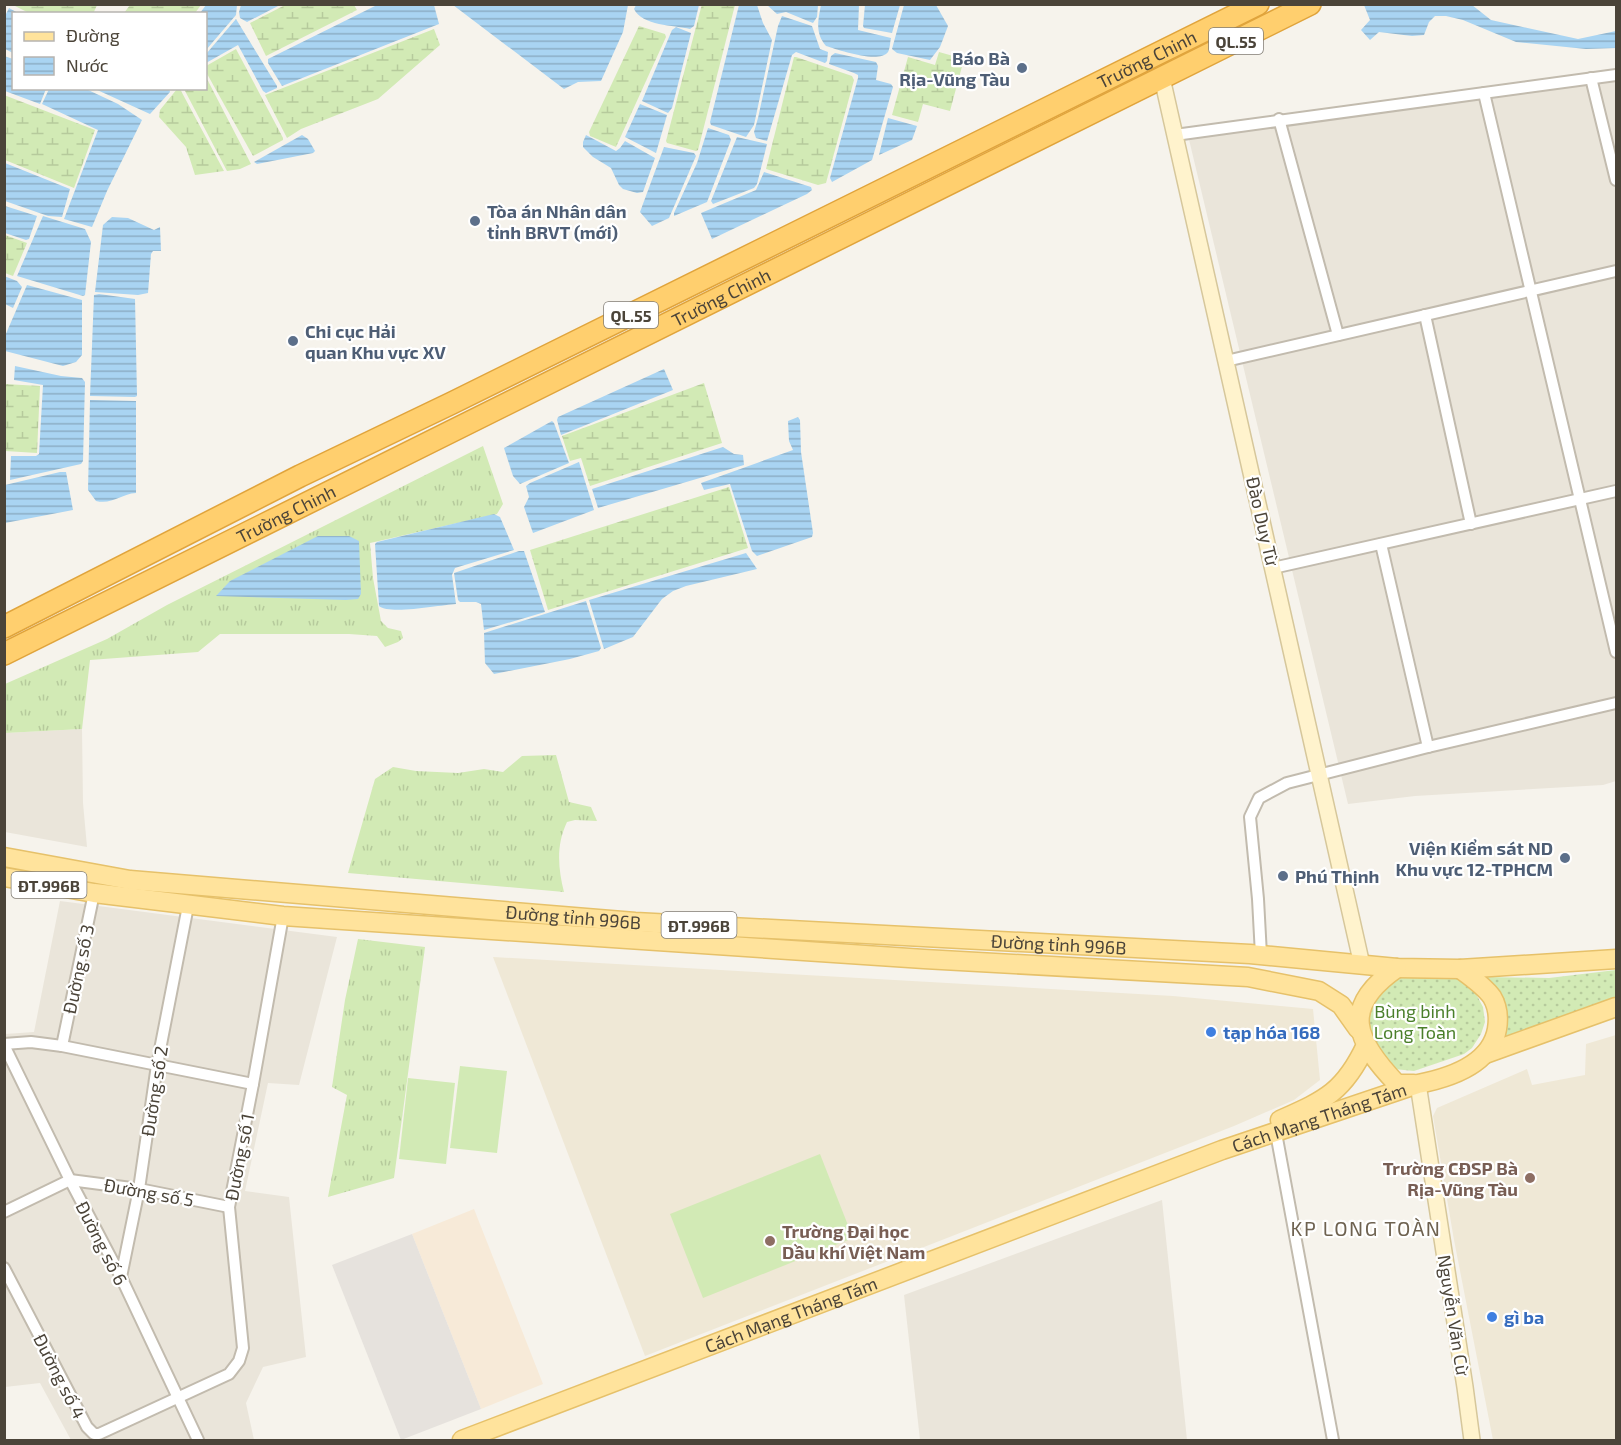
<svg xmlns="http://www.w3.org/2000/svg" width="1621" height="1445" font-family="'Exo 2',sans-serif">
<defs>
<pattern id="grass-tufts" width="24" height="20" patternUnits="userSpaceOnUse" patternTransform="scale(1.5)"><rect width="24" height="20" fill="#d2eab5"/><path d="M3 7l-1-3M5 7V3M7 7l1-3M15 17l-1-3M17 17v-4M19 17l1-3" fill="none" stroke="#b6ca9c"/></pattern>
<pattern id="wetland-marsh" width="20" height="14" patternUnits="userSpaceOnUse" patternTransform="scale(1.5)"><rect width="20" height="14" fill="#d2eab5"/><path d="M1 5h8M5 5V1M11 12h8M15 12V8" fill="none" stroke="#b6ca9c"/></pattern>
<pattern id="garden-dots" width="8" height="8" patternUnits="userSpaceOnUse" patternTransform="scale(1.5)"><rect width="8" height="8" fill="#d2eab5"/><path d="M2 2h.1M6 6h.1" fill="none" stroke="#b6ca9c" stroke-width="1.8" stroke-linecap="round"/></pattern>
<pattern id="water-rules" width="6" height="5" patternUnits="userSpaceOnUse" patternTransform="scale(1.5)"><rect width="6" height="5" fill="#a9d4f2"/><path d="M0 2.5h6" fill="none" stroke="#8caec5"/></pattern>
</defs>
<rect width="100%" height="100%" fill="#f6f3ec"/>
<g fill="#eae5da">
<polygon points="1616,69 1616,781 1603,785 1415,796 1348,804 1186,127"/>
<polygon points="82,729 83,803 87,847 5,832 5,733"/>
<polygon points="60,901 337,937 299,1085 268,1083 245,1191 289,1197 306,1357 263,1367 246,1403 254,1440 71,1440 40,1383 5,1387 5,1034 34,1032"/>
<polygon points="1162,1200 1187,1440 920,1440 904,1295"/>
</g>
<polygon fill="#f7ead8" points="474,1209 543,1384 481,1409 412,1234"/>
<polygon fill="#e6e2dd" points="412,1234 481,1409 401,1440 332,1265"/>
<g fill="#efe8d6">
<polygon points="493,957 1173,996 1313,1009 1320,1080 1294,1100 1234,1126 645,1356"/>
<polygon points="1616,1035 1616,1440 1493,1440 1454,1240 1433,1116 1437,1108 1527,1069 1532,1085 1585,1075 1586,1044"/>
</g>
<g fill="url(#grass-tufts)">
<polygon points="483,446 503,504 497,514 370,543 373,578 381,621 388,628 401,631 403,638 398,642 385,647 377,636 349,634 220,634 198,652 90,660 82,729 5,733 5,684 107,639 167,605"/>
<path d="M556,755L569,802L591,807L597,821L575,820L567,822C556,845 558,868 564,892L348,873L375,779L393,767L416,771L458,773L484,769L503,772L522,756Z"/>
<polygon points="358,939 425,947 394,1178 328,1197 347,1095 332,1087 345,1000"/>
</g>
<g fill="url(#wetland-marsh)">
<polygon points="287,4 354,5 357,10 266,56 250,23"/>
<polygon points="702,4 735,5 698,150 696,151 667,143 666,141"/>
<polygon points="13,5 97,5 93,14 29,13"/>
<polygon points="130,5 130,4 201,5 195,13 124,13"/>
<polygon points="639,26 665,34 666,37 616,147 590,136 589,132"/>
<polygon points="434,29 440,45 378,99 301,129 287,138 265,95"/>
<polygon points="236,49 283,138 283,140 253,156 206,72 206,66"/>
<polygon points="939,52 964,59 950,111 923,104 918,122 892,115 908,57 935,65"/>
<polygon points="794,57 796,57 852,76 854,80 826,183 818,185 766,169"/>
<polygon points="206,77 251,164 240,169 227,171 184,89 206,88"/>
<polygon points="177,89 180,89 224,171 195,175 186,147 159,117 160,110"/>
<polygon points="4,95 95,130 74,188 5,160"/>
<polygon points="5,235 27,243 13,276 5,273"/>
<polygon points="704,383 722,443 590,486 581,458 570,461 562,436"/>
<polygon points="5,384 40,386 37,453 5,451"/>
<polygon points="729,487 748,548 548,610 530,550"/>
</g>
<g fill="url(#garden-dots)">
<polygon points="1616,970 1616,1002 1499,1042 1493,985 1486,977 1549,978"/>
<polygon points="1398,975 1457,977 1475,992 1483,1007 1485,1022 1481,1034 1472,1048 1464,1054 1414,1071 1394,1069 1370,1048 1366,1007"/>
</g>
<g fill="#d2eab5">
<polygon points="460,1066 507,1071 497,1153 450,1148"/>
<polygon points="408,1078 455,1083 446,1164 399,1159"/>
<polygon points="820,1154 853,1238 703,1298 670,1214"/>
</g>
<g fill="url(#water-rules)">
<polygon points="206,5 237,5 236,15 206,50 206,14 200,13"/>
<polygon points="241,5 241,4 280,5 247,22 240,18 239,12"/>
<polygon points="377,5 434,5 439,24 282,86 268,63 268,59"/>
<polygon points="453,5 628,5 623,32 601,81 578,82 564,89"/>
<path d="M636,5L670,6L672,5H699L694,26L690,29C674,25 642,26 634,9Z"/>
<polygon points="739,5 757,5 763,23 772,40 754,125 746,137 711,125 710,122"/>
<polygon points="767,5 818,5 817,17 813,23 786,12 777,14"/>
<path d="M821,5H859L858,30L891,38C890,42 890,49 888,52C879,64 839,50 826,46C815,33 818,20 821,5Z"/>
<polygon points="865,5 900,5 892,33 864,28 863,26"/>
<polygon points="904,5 936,5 948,26 940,47 930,60 897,53 892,49"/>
<polygon points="1364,5 1472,5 1491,20 1578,39 1616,31 1616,48 1586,49 1516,42 1463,20 1446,16 1435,16 1429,22 1424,35 1412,36 1379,32 1370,40 1361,30 1370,20"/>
<polygon points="9,8 18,13 14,14 13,53 5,49 5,16"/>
<polygon points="782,16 812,26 820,49 828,52 827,61 825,63 796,52 792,55 767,141 756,138 754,132 758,118 778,26"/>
<polygon points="236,19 277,86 277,88 266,93 263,91 238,45 206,63 206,54"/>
<polygon points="676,27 691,33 672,108 668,113 642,101 672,30"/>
<polygon points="835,53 876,62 878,66 876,80 891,84 893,87 872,160 832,182 830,178 858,78 858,75 854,73 829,64 831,56"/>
<polygon points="4,56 13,59 14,88 46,89 40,104 5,91"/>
<polygon points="169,88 170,92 150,114 95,89"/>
<polygon points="49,89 86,89 118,104 142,120 107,191 92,227 64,219 98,130 42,104"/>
<polygon points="640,104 667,115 656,153 625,137"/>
<polygon points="888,118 917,126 912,140 879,155"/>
<polygon points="708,128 729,135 731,140 707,202 674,216 674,213 697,163"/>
<polygon points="302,135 308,139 315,151 313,153 257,164 254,162"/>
<polygon points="586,135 616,151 620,148 625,141 655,158 643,192 637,193 623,189 619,185 611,168 593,157 583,147 583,142"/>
<polygon points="737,137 767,144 757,184 754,188 713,204 711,201"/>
<polygon points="664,147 694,153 696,156 669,218 652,226 640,212"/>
<polygon points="5,163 70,189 62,217 48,216 5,201"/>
<polygon points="764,172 811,187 812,190 807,194 712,239 701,213 756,190"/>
<polygon points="5,206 37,216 29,239 26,240 5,233"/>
<polygon points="43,216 85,229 91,242 85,295 83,296 17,276"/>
<polygon points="112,217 128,218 154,230 160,227 161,251 153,251 151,254 148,293 138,295 95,292 103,225"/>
<polygon points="4,276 17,281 22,287 13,308 5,304"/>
<polygon points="27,285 82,300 82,355 76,362 63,366 5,351 5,336"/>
<polygon points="99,294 135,299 137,396 135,397 90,396 94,295"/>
<polygon points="15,366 61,376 82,378 85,382 83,461 81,464 10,480 11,456 36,456 39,454 43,385 14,380"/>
<polygon points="664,369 673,390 561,435 557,420 558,417"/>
<path d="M90,400L136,401V493C121,494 112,505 96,501L88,490Z"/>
<polygon points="798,417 800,420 801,452 813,533 812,537 757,556 752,551 730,484 704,490 701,483 793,450 789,441 788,421"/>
<polygon points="552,421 554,423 569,463 520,484 513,476 504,448"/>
<polygon points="723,447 734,454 743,455 744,465 598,508 592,489"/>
<polygon points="579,462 594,510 533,533 524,507 529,497 526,486 530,483"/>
<polygon points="60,472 66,472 73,510 5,523 5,485"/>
<path d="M494,514L500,517L514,550L455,568L452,575L456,604C440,605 390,615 379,606L375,544L377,542Z"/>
<polygon points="318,536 349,536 359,541 361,594 358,599 346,600 216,596 230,581"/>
<polygon points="519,551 524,551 545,612 484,630 481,604 476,602 460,602 458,600 454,573"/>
<polygon points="746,553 757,569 686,586 673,591 662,599 633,637 604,649 589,600"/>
<polygon points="586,601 601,648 599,651 570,659 494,674 485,663 484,633"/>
</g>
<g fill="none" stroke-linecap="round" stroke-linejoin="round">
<g stroke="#c2bbae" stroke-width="14">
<g id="street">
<polyline points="1591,78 1616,180"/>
<polyline points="1484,93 1616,652"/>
<polyline points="1279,119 1338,335"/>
<polyline points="1175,135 1616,75"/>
<polyline points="1425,315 1471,524"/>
<polyline points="1226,361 1616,271"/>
<polyline points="1381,544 1428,747"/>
<polyline points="1273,568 1616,491"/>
<polyline points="1261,955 1258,899 1250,817 1259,798 1287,783 1428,747 1616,703"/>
<polyline points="4,1044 31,1042 62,1046 253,1084"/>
<polyline points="4,1045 70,1180 121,1277 198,1440"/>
<polyline points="62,1046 94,893"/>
<polyline points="1276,1133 1333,1440"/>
<polyline points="4,1212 70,1180 139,1189 229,1207"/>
<polyline points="4,1268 87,1427 94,1434 99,1434 229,1374 239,1361 243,1348 229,1207 253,1084 283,916"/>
<polyline points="121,1277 139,1189 157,1065 188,906"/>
</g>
</g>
<g stroke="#d6c79b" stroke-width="18">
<g id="secondary">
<polyline points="1162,78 1362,965"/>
<polyline points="1418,1084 1465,1387 1472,1440"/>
</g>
</g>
<g stroke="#e6c16a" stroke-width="21">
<g id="primary">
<path id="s1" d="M4,857L130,880L635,922L1250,954L1397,968L1460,969L1616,959"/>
<polyline points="4,877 94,893 283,916 924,959 1248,977 1319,991 1341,1005 1358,1029"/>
<path d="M1397,968C1339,1008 1356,1041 1397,1084H1414"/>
<polyline points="1485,1054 1616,1007"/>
<path d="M1280,1120C1325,1100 1344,1092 1366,1045"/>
<path id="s2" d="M462,1440L1222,1150L1418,1084C1449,1078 1491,1064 1497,1029C1499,1017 1498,1007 1492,997C1484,986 1471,977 1460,969"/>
</g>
</g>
<g stroke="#e0a43c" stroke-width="24">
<g id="highway">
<path id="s3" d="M4,627L300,476L452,403L1258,4"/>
<path id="s4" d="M4,654L1310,4"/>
</g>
</g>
<use href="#street" stroke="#fff" stroke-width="10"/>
<use href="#secondary" stroke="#fff3cd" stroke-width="15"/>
<use href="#primary" stroke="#ffe39c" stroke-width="18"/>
<use href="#highway" stroke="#ffcf6e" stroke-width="21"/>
</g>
<g fill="#5c6f8a" stroke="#fff" stroke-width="2">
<circle cx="1022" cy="68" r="6"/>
<circle cx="475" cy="221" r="6"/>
<circle cx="293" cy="341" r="6"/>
<circle cx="1565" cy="858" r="6"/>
<circle cx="1283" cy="876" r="6"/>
</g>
<g fill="#3f7fe0" stroke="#fff" stroke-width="2">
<circle cx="1211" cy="1032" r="6"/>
<circle cx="1492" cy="1317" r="6"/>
</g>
<g fill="#8d6e63" stroke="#fff" stroke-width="2">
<circle cx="1530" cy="1178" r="6"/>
<circle cx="770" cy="1241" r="6"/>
</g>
<g text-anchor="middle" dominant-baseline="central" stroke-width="4.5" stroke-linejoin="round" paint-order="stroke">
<g fill="#fff" stroke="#817c74" stroke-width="1.5">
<rect x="1209" y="28" width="54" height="26" rx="4.5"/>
<rect x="604" y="302" width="54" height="26" rx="4.5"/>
<rect x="11.5" y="872" width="75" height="26" rx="4.5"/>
<rect x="661.5" y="912" width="75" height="26" rx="4.5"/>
</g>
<g font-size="16" font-weight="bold" fill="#4b4439">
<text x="1236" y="41">QL.55</text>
<text x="631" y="315">QL.55</text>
<text x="49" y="885">ĐT.996B</text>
<text x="699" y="925">ĐT.996B</text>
</g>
<g font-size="18" font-weight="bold" fill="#4e5e75" stroke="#fff" text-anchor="start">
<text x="1010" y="58" text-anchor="end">Báo Bà<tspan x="1010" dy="21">Rịa-Vũng Tàu</tspan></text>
<text x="487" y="211">Tòa án Nhân dân<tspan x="487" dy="21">tỉnh BRVT (mới)</tspan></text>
<text x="305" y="331">Chi cục Hải<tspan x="305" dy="21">quan Khu vực XV</tspan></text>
<text x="1553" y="848" text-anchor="end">Viện Kiểm sát ND<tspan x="1553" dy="21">Khu vực 12-TPHCM</tspan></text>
<text x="1295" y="876">Phú Thịnh</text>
</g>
<g font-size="18" fill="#4b4439" stroke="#fff">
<text stroke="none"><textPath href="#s3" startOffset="1276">Trường Chinh</textPath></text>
<text stroke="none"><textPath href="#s4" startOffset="801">Trường Chinh</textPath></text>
<text stroke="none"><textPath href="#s4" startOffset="315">Trường Chinh</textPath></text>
<text transform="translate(1263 521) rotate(77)">Đào Duy Từ</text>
<text stroke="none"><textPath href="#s1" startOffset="573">Đường tỉnh 996B</textPath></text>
<text stroke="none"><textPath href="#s1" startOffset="1059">Đường tỉnh 996B</textPath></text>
<text transform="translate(78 969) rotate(-78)">Đường số 3</text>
<text transform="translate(154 1091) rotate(-81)">Đường số 2</text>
<text stroke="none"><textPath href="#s2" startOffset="916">Cách Mạng Tháng Tám</textPath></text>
<text transform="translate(239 1157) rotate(-79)">Đường số 1</text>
<text transform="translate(149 1192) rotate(10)">Đường số 5</text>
<text transform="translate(102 1243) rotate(63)">Đường số 6</text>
<text stroke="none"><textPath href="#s2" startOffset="352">Cách Mạng Tháng Tám</textPath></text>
<text transform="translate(1454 1315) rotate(81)">Nguyễn Văn Cừ</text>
<text transform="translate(60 1376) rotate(63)">Đường số 4</text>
</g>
<g font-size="18" fill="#4a7f2a" stroke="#fff">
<text x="1415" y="1011">Bùng binh<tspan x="1415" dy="21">Long Toàn</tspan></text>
</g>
<g font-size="18" font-weight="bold" fill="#366cbe" stroke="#fff" text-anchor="start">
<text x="1223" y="1032">tạp hóa 168</text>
<text x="1504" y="1317">gì ba</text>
</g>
<g font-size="18" font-weight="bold" fill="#785e54" stroke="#fff" text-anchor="end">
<text x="1518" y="1168">Trường CĐSP Bà<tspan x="1518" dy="21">Rịa-Vũng Tàu</tspan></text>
<text x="782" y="1231" text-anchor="start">Trường Đại học<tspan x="782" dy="21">Dầu khí Việt Nam</tspan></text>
</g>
<g font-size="20" letter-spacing="1.5" fill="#6e6250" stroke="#fff">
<text x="1366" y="1228">KP LONG TOÀN</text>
</g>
</g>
<rect width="1621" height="1445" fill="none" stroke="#4b4439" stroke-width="12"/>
<rect x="12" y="12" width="195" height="78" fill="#ffffff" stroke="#b7b4b0" stroke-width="1.5"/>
<rect x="24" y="32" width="30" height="9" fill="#ffe39c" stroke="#b7b4b0" stroke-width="1.5"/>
<text x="66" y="42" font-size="18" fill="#4b4439">Đường</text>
<rect x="24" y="57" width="30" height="18" fill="url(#water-rules)" stroke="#b7b4b0" stroke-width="1.5"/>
<text x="66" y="72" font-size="18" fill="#4b4439">Nước</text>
</svg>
